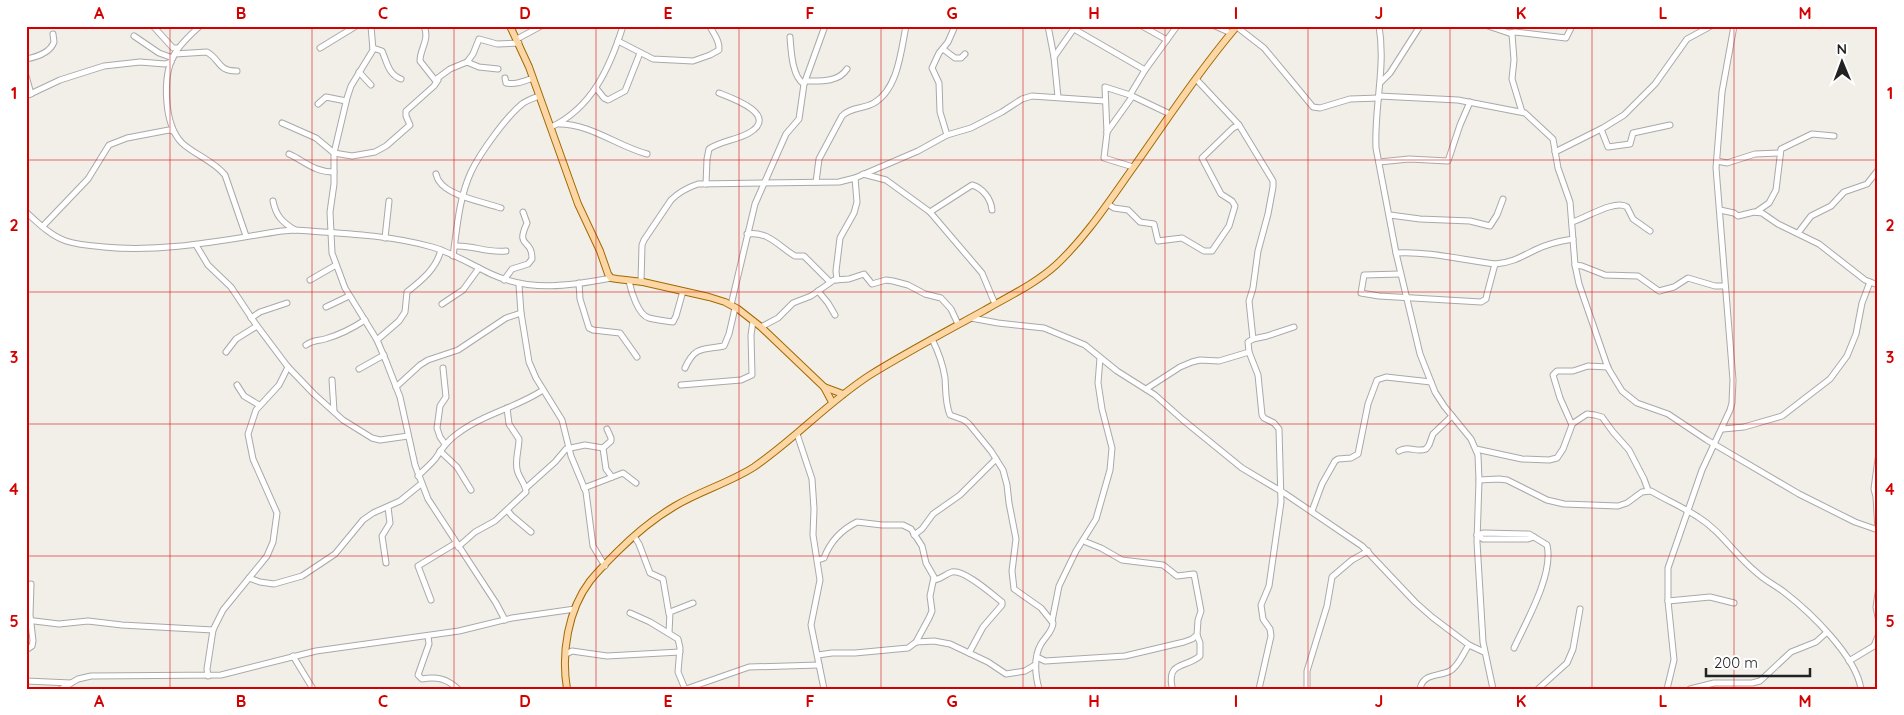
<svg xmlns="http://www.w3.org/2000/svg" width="1904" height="715" font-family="Quicksand,sans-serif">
<rect width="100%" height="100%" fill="#f2efe9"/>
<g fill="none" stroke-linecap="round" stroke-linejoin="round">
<g stroke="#a9a9a9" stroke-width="7">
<g id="minor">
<polyline points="153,26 173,48 178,48"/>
<path d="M200,26C191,34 180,44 174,55C162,77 164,125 182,143C195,155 214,161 225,175L246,236"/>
<polyline points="371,26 373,50 351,86 347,98 334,153 334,184 330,212 332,253 345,288 377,340 386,361 400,397 415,465 428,499 496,603 505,620"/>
<path d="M424,26C430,40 420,48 420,61L435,80L450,69L467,62L473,54L479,39L497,44L519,43"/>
<polyline points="1048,26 1054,57 1058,97"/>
<polyline points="1142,26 1167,40"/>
<polyline points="1215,26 1231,33"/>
<path d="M1379,26C1386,67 1374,107 1376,148L1396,253L1420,354L1435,392L1444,406L1471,439L1478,455L1479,480L1477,542L1483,642L1493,689"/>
<polyline points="1488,26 1512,34 1514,60 1512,79 1522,112"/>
<polyline points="1237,27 1264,48 1313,107 1320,108 1350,99 1379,98"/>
<polyline points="1074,29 1145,70"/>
<polyline points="1510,33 1515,32 1566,38 1572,26"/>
<polyline points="134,36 159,53 173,58"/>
<path d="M790,37C791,50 792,77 804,84"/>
<polyline points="517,39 541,26"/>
<path d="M618,41L653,59L693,61L710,55L719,50C720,40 713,34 710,26"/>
<polyline points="320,48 356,26"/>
<path d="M373,48L382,51C387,62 388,74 401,79"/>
<polyline points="943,49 955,58 961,58 965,54"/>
<path d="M175,54L207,52C221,60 217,71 237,71"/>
<polyline points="1054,57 1075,27"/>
<path d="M26,59C37,57 50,53 54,42L53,34"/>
<polyline points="467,62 479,67 498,69"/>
<polyline points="359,72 371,85"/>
<polyline points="26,76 31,94"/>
<path d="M505,78L506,83C516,85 524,81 533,78"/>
<polyline points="1196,79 1239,125 1273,181 1273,187 1268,214 1258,251 1253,288 1249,301 1253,339 1248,342 1249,352 1258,375 1262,415 1264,418 1274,423 1279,429 1281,502 1269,586 1261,605 1263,619 1270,629 1271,636 1259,689"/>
<path d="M805,81C819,81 838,83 847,69"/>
<polyline points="1381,82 1390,73 1420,26"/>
<polyline points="596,88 604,98 608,100 625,91 640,53"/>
<polyline points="1130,95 1145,70 1177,26"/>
<polyline points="26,96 60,80 104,66 140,62 165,64 171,62"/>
<polyline points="1379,96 1458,100 1525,113 1553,139 1558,168 1570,202 1575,265 1579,284 1608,368 1622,391 1637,403 1668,414 1707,440 1799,494 1855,522 1878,530"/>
<polyline points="318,104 326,97 346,101"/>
<polyline points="282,123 316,138 334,153 352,156 375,152 386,146 410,125 406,116 406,111 434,86 438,80"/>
<path d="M559,124C591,124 617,146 647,154"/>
<path d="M551,127C592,108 610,67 623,26"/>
<polyline points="1601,129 1608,147 1630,144 1633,133 1670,125"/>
<polyline points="1107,132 1132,97"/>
<polyline points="947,135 940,112 939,83 932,68 939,53 948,42 955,26"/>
<polyline points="1555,152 1603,128 1624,115 1655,84 1687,39 1711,26"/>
<path d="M289,154C306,162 314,172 334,172"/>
<polyline points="1717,161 1727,163 1755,154 1779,153"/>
<polyline points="1379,162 1409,159 1448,161 1460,125 1470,102"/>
<polyline points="1133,167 1104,158 1107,133 1105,87 1130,95 1170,114"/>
<path d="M436,174C437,176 437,179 439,181C448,196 484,202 501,208"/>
<polyline points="863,174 886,180 930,212 982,273 995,304"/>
<path d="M816,182L819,159L842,116C850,107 864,109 874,103C898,89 901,51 906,26"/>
<path d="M706,184L707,159L709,149C721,141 737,140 749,133C780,115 732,98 719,93"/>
<path d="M273,201C276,216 282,222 295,230"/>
<polyline points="1108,204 1114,208 1128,210 1140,222 1154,224 1158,241 1182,238 1204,251 1212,251 1229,226 1235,206 1232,201 1221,194 1202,158 1233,128 1239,125"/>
<polyline points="1720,210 1734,213 1738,216 1754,212 1762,213 1778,224 1819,244 1865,280 1878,285"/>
<path d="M26,212C38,223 51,236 66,241C78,245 92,246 104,247C164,253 223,240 282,231L295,230C338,233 391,235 432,247C453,253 472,265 491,274C530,292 570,286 611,278"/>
<path d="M930,212L972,185C983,188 991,199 992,210"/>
<polyline points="1756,212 1769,203 1776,190 1781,149 1812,134 1834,136"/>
<polyline points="1390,215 1420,219 1470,221 1490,226 1497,215 1503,199"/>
<path d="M1572,222C1586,218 1615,199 1627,207L1633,219L1650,231"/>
<polyline points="43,226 88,179 109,145 127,138 169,130 173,131"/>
<polyline points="1798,233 1811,216 1831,206 1844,192 1867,184 1878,170"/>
<path d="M747,234C769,231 778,246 795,256H804L830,282"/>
<polyline points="385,238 389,201"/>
<polyline points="196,245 208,265 231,287 255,323 288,367 314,394 343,420 372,438 380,440 408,436"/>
<path d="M455,246C474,245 485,253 506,251"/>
<path d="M1396,253C1428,251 1463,260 1495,264C1511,263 1521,257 1535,250C1547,244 1560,241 1573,239"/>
<path d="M453,256C457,228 459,198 471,172C480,153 506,117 522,104C527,100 534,98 539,96"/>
<polyline points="1575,265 1582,266 1605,275 1638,276 1659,291 1674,287 1688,278 1715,286 1724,286"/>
<polyline points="1400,274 1364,275 1361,293 1379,296 1481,302 1486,299 1487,294 1495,264"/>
<polyline points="310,280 336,265"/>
<path d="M504,280L512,269L528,264L532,259C532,237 515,249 527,223L523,212"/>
<polyline points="837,280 836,271 840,238 854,213 857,202 855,178"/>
<path d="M629,281C631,291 638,315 649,318C657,320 665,321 673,322L676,316L683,291"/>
<path d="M641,282L642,245L644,240L671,200C679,192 689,187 698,184L839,182L855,178L918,151L947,135L971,128L1002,112L1022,99L1032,96L1105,101"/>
<polyline points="579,283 580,299 589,328 593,330 620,333 637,357"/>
<polyline points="519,285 521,313 529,362 536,378 562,420 571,456 586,492 593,546 605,566"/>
<polyline points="818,291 828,303 835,315"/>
<polyline points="442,304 463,290 479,268"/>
<polyline points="731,305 755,204 786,134 799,119 804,84 825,26"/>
<polyline points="326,307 349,296"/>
<polyline points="251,318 260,312 287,303"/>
<polyline points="971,318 998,323 1044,328 1085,345 1117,371 1155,395 1183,420 1242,468 1284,493 1362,546 1415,602 1432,617 1469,645 1484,652"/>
<polyline points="761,327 778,318 793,303 811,296 834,280 849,279 864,274 872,284 886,280 893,281 908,285 925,294 941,298 951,309 958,324"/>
<path d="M932,339C938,351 943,365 945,378C946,391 945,403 950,415L964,420L969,424L991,451L1003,470L1007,485L1009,503L1016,539L1012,571L1014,589L1041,608L1053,623C1053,631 1045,637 1041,644C1033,658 1035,674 1039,689"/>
<polyline points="1253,339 1267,336 1294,327"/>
<path d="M377,340L399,321L405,312L407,292C422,280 436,269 441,250"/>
<path d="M306,345C313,340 318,341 325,339C339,335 353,328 365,320"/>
<polyline points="226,352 236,339 257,326"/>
<polyline points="443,368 446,397 440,406 437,428 440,437 445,444"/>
<path d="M685,368C695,345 704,350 724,346L729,334L735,308"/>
<polyline points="359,369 384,355"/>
<polyline points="332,380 334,411"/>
<polyline points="237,385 244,396 259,405"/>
<polyline points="681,385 741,380 752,375 751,335 753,321"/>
<polyline points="396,387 420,365 428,360 458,350 506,318 521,313"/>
<polyline points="1146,389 1180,367 1192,362 1200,360 1219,361 1249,352"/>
<polyline points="1572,424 1587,414 1595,415 1602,417 1613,432 1629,450 1644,479 1648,490"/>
<polyline points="1723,429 1744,427 1782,416 1830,379 1847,356 1856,334 1862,303 1870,282"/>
<polyline points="797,434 812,479 814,509 813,535 820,580 811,625 824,689"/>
<polyline points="603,448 606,469 612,477"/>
<polyline points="1476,449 1522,459 1549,460 1557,458 1563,449 1572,425 1560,398 1553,375 1557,371 1573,371 1588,366 1608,367"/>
<polyline points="440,451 457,467 471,490"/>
<path d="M1399,451C1409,445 1416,453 1426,449L1429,445L1433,434L1452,416"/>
<path d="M418,476C424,470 430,465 435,459C442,449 447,441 457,434C483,414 516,408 543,390"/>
<path d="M1479,480L1499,479L1507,480L1547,500L1564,504L1618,506L1627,503L1642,492L1651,491C1666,500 1683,507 1698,517C1721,531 1735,555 1756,572C1764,580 1775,585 1784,592C1810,612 1856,656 1861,689"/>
<polyline points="526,488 555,462 566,449 585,445 603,448 611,441 611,438 607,429"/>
<polyline points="584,488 623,473 636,483"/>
<polyline points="508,511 512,516 531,532"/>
<polyline points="1312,511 1322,484 1335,461 1338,459 1351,458 1358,454 1368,404 1377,380 1386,377 1431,382"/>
<polyline points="1878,530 1876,497 1874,489 1878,459"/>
<polyline points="914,535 922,529 933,514 960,495 996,459"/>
<path d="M1477,535L1483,533L1529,534L1547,545C1554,574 1526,622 1514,648"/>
<polyline points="1477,535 1483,539 1528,539 1534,537"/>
<polyline points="634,536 639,544 650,573 663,579 669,614"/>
<path d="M458,547L475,532L495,521L526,492C526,484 518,477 517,469C515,459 519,449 519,439L509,424L507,408"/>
<path d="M818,560L824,558C830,542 841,530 857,522L882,525H903L911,529L922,546L926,563L934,577L930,596L932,611L929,618L916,642L908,648L855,653H832L818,655"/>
<polyline points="386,563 382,536 390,523 388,507"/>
<polyline points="249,578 260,582 274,584 302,576 335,554 363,520 373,513 400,501 421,484"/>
<path d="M934,580C942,579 945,574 952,572C964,569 993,595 1002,602V605L983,627L969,653"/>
<polyline points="1878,593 1876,607 1878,617"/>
<polyline points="431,600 418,566 456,543"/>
<polyline points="1668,601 1710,597 1734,603"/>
<polyline points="630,613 650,622 678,639 680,648 678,672 685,689"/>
<polyline points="26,620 59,624 88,621 122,625 213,630"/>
<polyline points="1052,621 1059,586 1076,551 1096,519 1110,470 1112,448 1102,409 1098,383 1100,358"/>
<polyline points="669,633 670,612 693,603"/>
<path d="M428,636L429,644L418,675L422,679C437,676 447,679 458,689"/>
<polyline points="916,642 934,641 950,644 988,662 1006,674 1025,671 1035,665"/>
<polyline points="26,650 32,646 33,641 30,615 31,584"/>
<polyline points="566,654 572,651 607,656 680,652"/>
<polyline points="293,656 313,689"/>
<polyline points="1037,657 1045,661 1125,656 1184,642 1192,639 1197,635 1198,620 1201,611 1194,574 1177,576 1163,565 1122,560 1101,548 1086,542"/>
<polyline points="1849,661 1874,646 1878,636"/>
<polyline points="208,676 207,669 213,630 223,610 267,556 273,542 277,513 253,459 248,434 256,410 279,385 288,367"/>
<polyline points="26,681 71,683"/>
<path d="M1172,687C1167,661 1186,668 1200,656V643L1197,635"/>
<polyline points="61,689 78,679 91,676 221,675 316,651 459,631 512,618 575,609"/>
<polyline points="686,689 749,667 819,665"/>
<polyline points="1307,689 1307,671 1327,606 1332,577 1352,560 1368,551"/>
<path d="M1420,689C1423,673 1438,677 1450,671C1459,666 1463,653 1469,645"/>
<polyline points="1538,689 1567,663 1573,649 1580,609"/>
<polyline points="1667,689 1674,660 1668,601 1668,568 1702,470 1730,410 1732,403 1733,380 1716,168 1722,92 1734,26"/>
<polyline points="1690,689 1714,683 1752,683 1760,681 1791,652 1816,642 1826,633"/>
</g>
</g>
<g stroke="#a06b00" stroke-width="8">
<g id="major">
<polyline points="510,26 529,67 578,204 600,251 608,274 611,278 617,279 643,282 709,297 725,302 738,309 761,327 824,387 832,402"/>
<polyline points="824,387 843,394"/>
<path d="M567,689C561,653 568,610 590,581C598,571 608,561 617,552C635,534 653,519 675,506C700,491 729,483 754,467C795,439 828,402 870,375C907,352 947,331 985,310C1009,296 1035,284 1056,265C1087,236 1110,200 1135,165C1168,118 1200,70 1237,26"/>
</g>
</g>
<use href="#minor" stroke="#fff" stroke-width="5"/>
<use href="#major" stroke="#fcd6a4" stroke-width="6"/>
</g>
<path fill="none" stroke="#d40000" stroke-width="1" stroke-opacity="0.55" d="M170,26V689M312,26V689M454,26V689M596,26V689M739,26V689M881,26V689M1023,26V689M1165,26V689M1308,26V689M1450,26V689M1592,26V689M1734,26V689M26,160H1878M26,292H1878M26,424H1878M26,556H1878"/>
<rect width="1904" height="715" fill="none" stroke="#ffffff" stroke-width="55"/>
<g transform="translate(1842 62) rotate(359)" stroke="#ffffff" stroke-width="4" paint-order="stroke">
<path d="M0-4L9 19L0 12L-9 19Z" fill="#222222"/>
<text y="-8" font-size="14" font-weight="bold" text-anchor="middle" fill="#222222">N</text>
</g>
<path d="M1706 668v8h104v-8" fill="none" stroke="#222222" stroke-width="2.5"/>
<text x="1714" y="668" font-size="15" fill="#222222" stroke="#ffffff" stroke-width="4" paint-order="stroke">200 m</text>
<rect x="28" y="28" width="1848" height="660" fill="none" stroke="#d40000" stroke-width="2"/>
<g font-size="16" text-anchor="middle" font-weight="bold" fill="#d40000">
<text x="99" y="19">A</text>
<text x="241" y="19">B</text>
<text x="383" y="19">C</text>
<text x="525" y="19">D</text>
<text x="668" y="19">E</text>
<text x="810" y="19">F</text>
<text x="952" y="19">G</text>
<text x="1094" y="19">H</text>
<text x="1236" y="19">I</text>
<text x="1379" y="19">J</text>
<text x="1521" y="19">K</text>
<text x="1663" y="19">L</text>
<text x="1805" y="19">M</text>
<text x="14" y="99">1</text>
<text x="1890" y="99">1</text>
<text x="14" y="231">2</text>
<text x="1890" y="231">2</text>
<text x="14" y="363">3</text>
<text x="1890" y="363">3</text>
<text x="14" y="495">4</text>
<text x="1890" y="495">4</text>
<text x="14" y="627">5</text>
<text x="1890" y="627">5</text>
<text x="99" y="707">A</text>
<text x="241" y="707">B</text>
<text x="383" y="707">C</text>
<text x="525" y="707">D</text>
<text x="668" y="707">E</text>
<text x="810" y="707">F</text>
<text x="952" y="707">G</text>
<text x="1094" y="707">H</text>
<text x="1236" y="707">I</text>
<text x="1379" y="707">J</text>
<text x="1521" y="707">K</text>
<text x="1663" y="707">L</text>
<text x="1805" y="707">M</text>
</g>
</svg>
